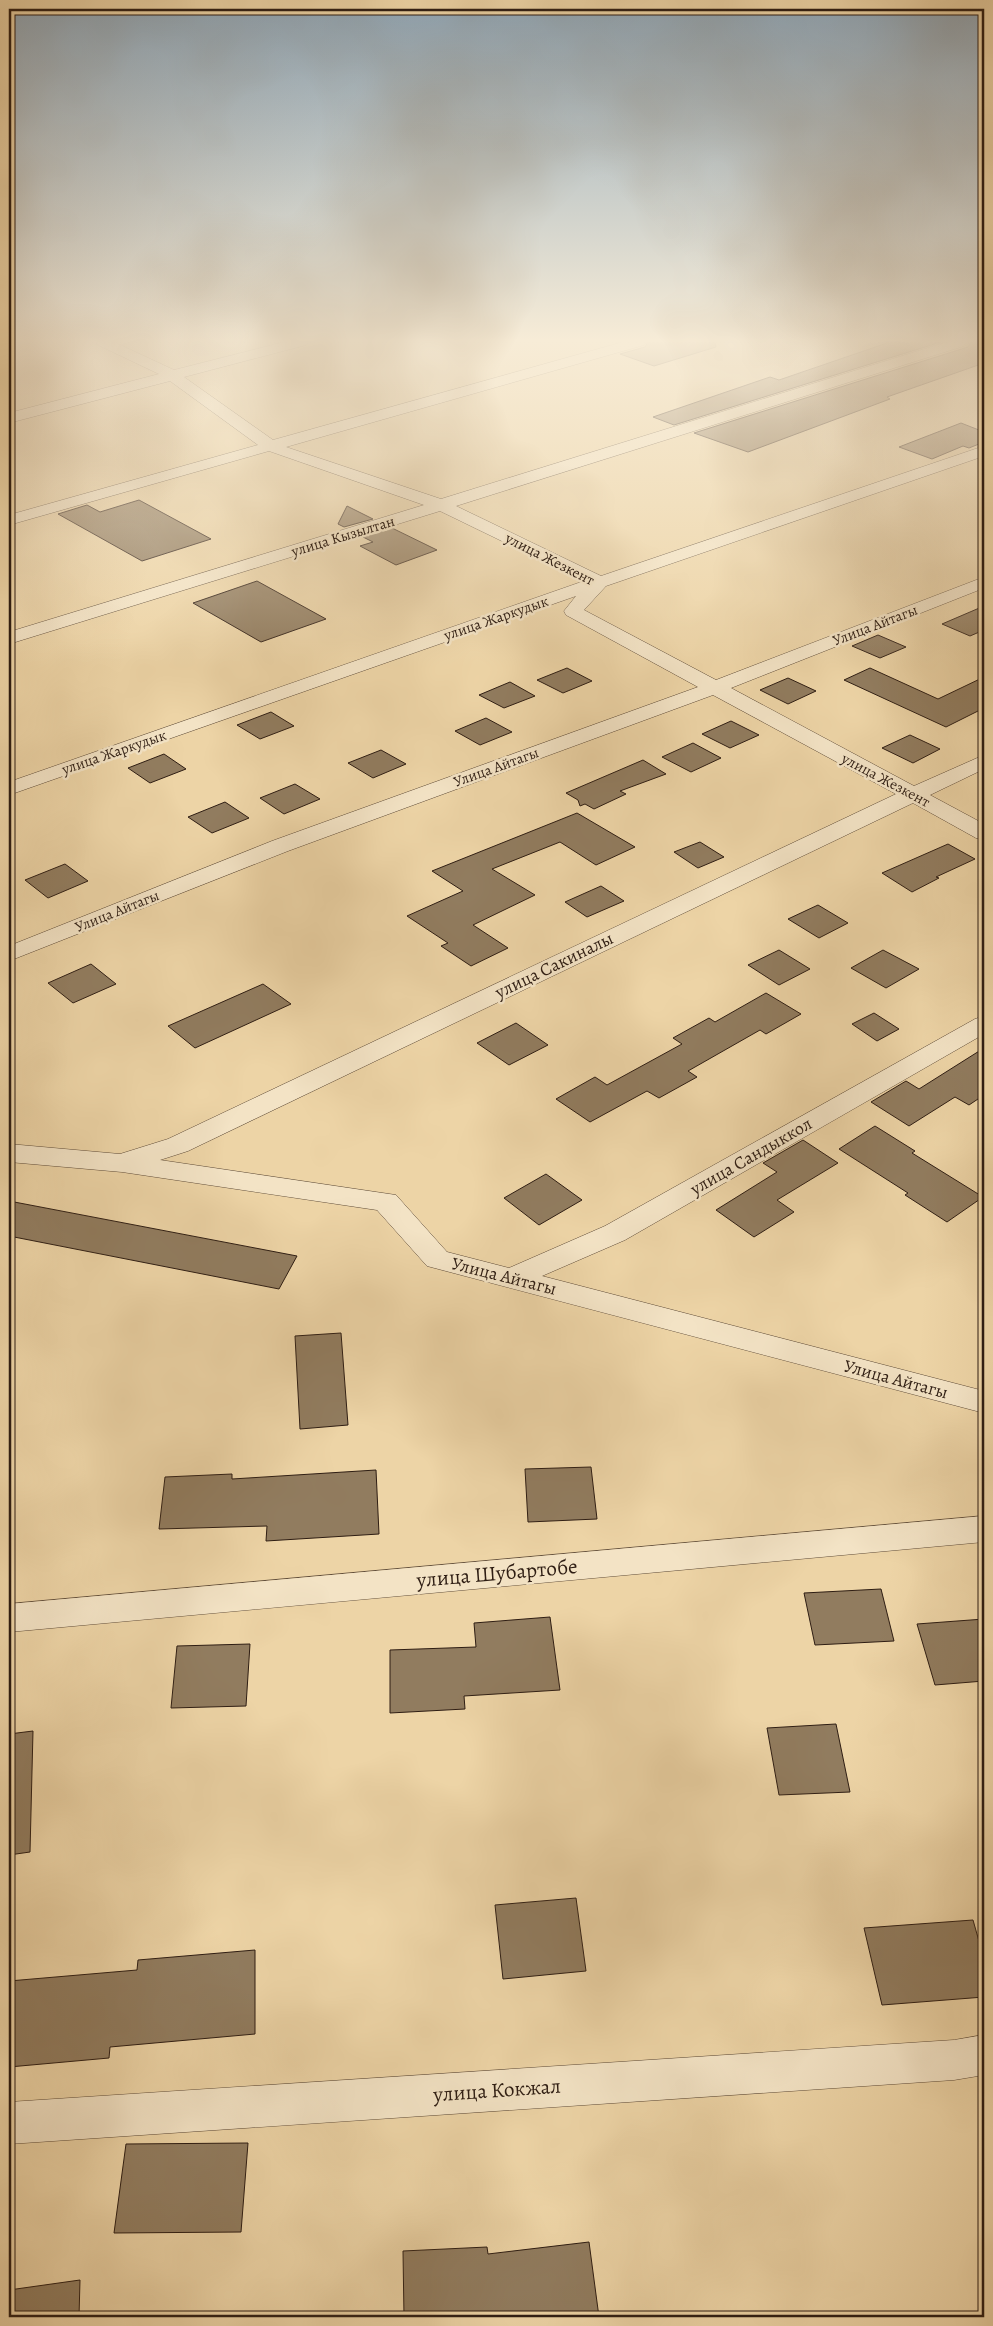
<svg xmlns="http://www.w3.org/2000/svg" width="993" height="2326" font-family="Alegreya,serif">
<rect width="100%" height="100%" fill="#edd4a6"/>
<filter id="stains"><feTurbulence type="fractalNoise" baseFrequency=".004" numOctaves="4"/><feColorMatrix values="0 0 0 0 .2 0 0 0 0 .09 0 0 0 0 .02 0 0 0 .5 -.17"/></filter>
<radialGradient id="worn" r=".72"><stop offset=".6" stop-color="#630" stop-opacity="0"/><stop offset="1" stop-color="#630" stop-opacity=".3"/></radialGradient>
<g fill="#917c5f" stroke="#2e1d13">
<polygon points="648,342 715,342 716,347 654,366 620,354 645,347"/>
<polygon points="890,342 941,342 674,425 653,417 770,377 779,380"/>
<polygon points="971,342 984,342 984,363 887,397 890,399 748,452 694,433 968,347"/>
<polygon points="961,423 984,432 984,442 969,448 963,446 932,459 899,447"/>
<polygon points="139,500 211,539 142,561 58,514 87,505 100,512"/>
<polygon points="347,506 373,519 344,527 338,524"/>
<polygon points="392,528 437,550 396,565 360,546 373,542 363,537"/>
<polygon points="257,581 326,619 261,642 193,603"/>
<polygon points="984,606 984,630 970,636 942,624"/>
<polygon points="878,635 906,647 880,658 852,646"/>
<polygon points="567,668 592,681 563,693 537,680"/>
<polygon points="870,668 938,699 984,677 984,708 946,727 844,680"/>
<polygon points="788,678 816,691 788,704 760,690"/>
<polygon points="510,682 535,696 504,708 479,695"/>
<polygon points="271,712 294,726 260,739 237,725"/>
<polygon points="486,718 512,732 480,745 455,731"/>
<polygon points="731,721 759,735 730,748 702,734"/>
<polygon points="910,735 940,749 913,763 882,748"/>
<polygon points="693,743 721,758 691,772 662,757"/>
<polygon points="381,750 406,764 373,778 348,763"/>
<polygon points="164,754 186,769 150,783 128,768"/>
<polygon points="643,760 666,774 620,791 626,794 594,809 585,804 580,806 578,800 566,793"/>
<polygon points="295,784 320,799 284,814 260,798"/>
<polygon points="225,802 249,818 212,833 188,817"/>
<polygon points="577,813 635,847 596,865 560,842 492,869 535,895 473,925 508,948 471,966 441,946 448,943 407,916 463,891 432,871"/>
<polygon points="700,842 724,857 698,868 674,852"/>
<polygon points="948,844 975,859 936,877 939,878 912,892 882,873"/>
<polygon points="65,864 88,881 48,898 25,880"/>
<polygon points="601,886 624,901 587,917 565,902"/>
<polygon points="818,905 848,923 819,938 788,919"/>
<polygon points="779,950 810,969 779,985 748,965"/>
<polygon points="883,950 919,969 886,988 851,968"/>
<polygon points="91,964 116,984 73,1003 48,983"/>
<polygon points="263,984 291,1004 195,1048 168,1026"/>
<polygon points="766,993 801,1014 766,1034 760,1030 688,1071 697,1077 659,1098 647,1091 590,1122 556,1099 595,1077 607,1085 682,1044 673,1038 709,1018 715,1022"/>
<polygon points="874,1013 899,1029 877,1041 852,1024"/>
<polygon points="516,1023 548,1045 509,1065 477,1043"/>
<polygon points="984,1048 984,1095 969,1105 955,1097 909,1126 871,1102 906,1081 919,1089"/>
<polygon points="875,1126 915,1151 912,1153 983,1197 947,1222 905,1195 908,1193 839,1149"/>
<polygon points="803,1140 838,1163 777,1200 794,1212 754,1237 716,1210 777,1172 763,1163"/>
<polygon points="546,1174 582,1200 539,1225 504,1198"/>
<polygon points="9,1201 297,1256 279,1289 9,1236"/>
<polygon points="341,1333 348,1425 300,1429 295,1336"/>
<polygon points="591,1467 597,1519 528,1522 525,1469"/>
<polygon points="376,1470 379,1534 266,1541 267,1526 159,1529 165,1477 232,1474 232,1479"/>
<polygon points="881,1589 894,1641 815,1645 804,1593"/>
<polygon points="550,1617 560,1690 464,1696 465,1709 390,1713 390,1650 476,1647 474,1623"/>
<polygon points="984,1619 984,1681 935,1685 917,1624"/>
<polygon points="250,1644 246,1706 171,1708 177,1646"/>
<polygon points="836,1724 850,1792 779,1795 767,1728"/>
<polygon points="33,1731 30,1852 9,1855 9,1734"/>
<polygon points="576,1898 586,1971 503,1979 495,1905"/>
<polygon points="973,1920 984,1959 984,1997 882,2005 864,1928"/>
<polygon points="255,1950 255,2034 110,2047 109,2058 9,2067 9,1981 137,1970 138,1960"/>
<polygon points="248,2143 241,2232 114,2233 126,2144"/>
<polygon points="589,2242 599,2317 404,2317 403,2251 487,2247 488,2254"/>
<polygon points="80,2280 79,2317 9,2317 9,2290"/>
</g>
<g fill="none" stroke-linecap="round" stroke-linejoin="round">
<g stroke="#5e4b38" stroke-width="1">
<g id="minor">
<polygon points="96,342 114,342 174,370 284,342 308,342 306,345 184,377 273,440 623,342 646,342 644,345 286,447 441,499 947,342 969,342 967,345 456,506 601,576 984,446 984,456 606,586 584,610 716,680 984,577 984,588 731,688 914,786 984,755 984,769 930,795 984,824 984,840 976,838 913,803 188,1151 160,1160 396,1195 447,1252 509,1268 605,1226 975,1019 984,1016 984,1034 625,1240 542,1276 984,1391 984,1413 427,1266 377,1210 122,1172 9,1162 9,1144 120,1154 168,1139 896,794 713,695 288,851 9,961 9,946 272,841 698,687 566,615 564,611 576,596 9,795 9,782 584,581 440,511 9,644 9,632 424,505 269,451 9,525 9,515 258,445 170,381 9,423 9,413 159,374 98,345"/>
<polygon points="984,1516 984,1542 9,1632 9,1604"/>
<polygon points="984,2035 984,2075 954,2080 9,2144 9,2102 954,2040"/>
</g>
</g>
<use href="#minor" fill="#f3e3c5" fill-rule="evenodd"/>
</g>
<linearGradient id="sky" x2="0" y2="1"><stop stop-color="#90a8ba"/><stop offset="0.51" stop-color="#f7ecd7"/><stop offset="1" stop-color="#f7ecd7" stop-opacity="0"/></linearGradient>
<rect width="993" height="668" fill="url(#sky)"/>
<g text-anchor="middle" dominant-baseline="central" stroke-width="5" stroke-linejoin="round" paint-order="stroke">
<g font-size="15" fill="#2e1d13" stroke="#f3e3c5">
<text transform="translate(343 536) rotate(-17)">улица Кызылтан</text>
<text transform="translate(550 559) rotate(27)">улица Жезкент</text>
<text transform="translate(496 618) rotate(-19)">улица Жаркудык</text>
<text transform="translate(875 625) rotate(-21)">Улица Айтагы</text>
<text transform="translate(114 752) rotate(-19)">улица Жаркудык</text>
<text transform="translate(496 767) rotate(-20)">Улица Айтагы</text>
<text transform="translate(886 780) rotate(28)">улица Жезкент</text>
<text transform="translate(117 911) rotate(-22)">Улица Айтагы</text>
</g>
<g font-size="18" fill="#2e1d13" stroke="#f3e3c5">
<text transform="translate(554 965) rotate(-26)">улица Сакиналы</text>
<text transform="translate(751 1156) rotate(-30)">улица Сандыккол</text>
<text transform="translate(504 1276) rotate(14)">Улица Айтагы</text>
<text transform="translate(896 1379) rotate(15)">Улица Айтагы</text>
</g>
<g font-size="21" fill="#2e1d13" stroke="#f3e3c5">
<text transform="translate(497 1573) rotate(-5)">улица Шубартобе</text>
<text transform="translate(497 2090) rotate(-4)">улица Кокжал</text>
</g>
</g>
<rect width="993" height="2326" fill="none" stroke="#edd4a6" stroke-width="30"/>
<rect x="10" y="10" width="973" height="2306" fill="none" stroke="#2e1d13" stroke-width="2.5"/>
<rect x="15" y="15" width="963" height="2296" fill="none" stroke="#2e1d13"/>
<rect width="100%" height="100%" filter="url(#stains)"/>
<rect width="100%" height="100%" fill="url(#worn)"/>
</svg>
